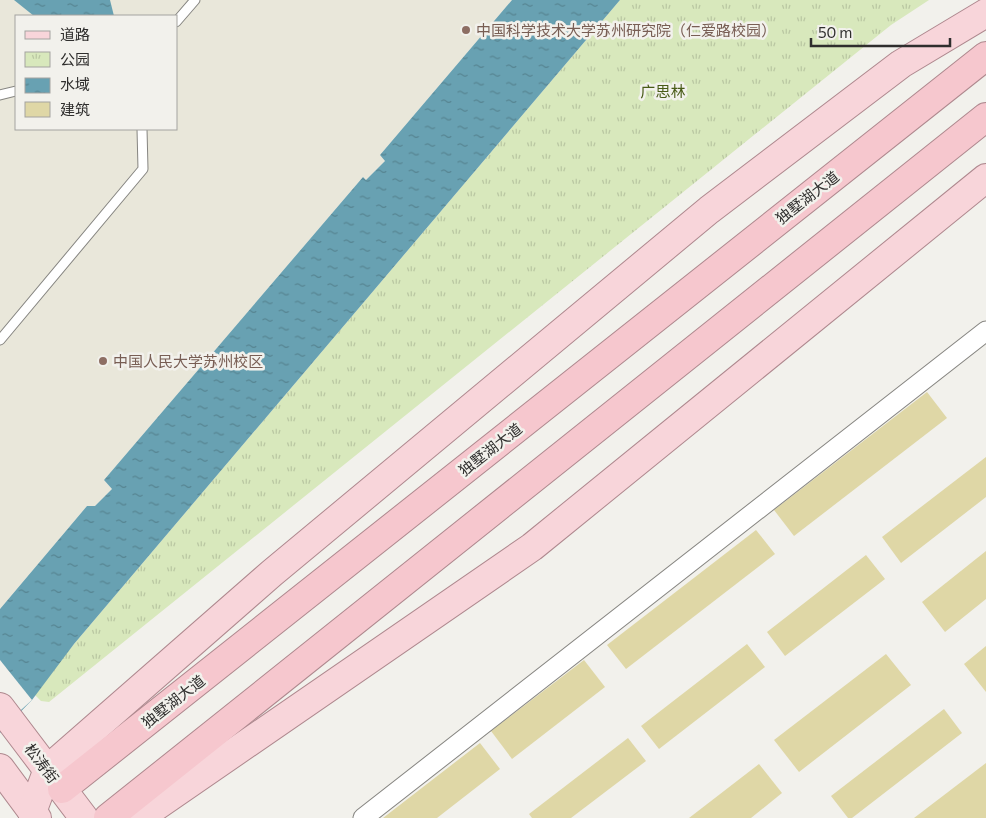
<svg xmlns="http://www.w3.org/2000/svg" width="986" height="818" font-family="Commissioner,'Noto Sans SC',sans-serif">
<defs>
<pattern id="park-tufts" width="24" height="20" patternUnits="userSpaceOnUse" patternTransform="scale(1.25)"><rect width="24" height="20" fill="#d8e8bc"/><path d="M3 7l-1-3M5 7V3M7 7l1-3M15 17l-1-3M17 17v-4M19 17l1-3" fill="none" stroke="#bac7a2"/></pattern>
<pattern id="water-ripples" width="26" height="14" patternUnits="userSpaceOnUse" patternTransform="scale(1.25)"><rect width="26" height="14" fill="#68a1b2"/><path d="M2 4q2-2 4 0t4 0M15 11q2-2 4 0t4 0" fill="none" stroke="#568491"/></pattern>
</defs>
<rect width="100%" height="100%" fill="#f2f1ec"/>
<path fill="#e9e7da" fill-rule="evenodd" d="M0,0H512L380,155L385,161L366,180L363,177L104,480L112,489L95,506H87L0,609ZM16,16H176V129H16Z"/>
<polygon fill="url(#park-tufts)" points="620,0 929,0 891,25 49,702 41,701 34,694 74,644"/>
<g fill="url(#water-ripples)">
<polygon points="14,0 110,0 114,16 34,16"/>
<polygon points="512,0 620,0 74,644 32,700 0,733 0,609 87,506 95,506 112,489 104,480 363,177 366,180 385,161 380,155"/>
</g>
<polygon fill="#f2f1ec" points="0,660 32,700 0,729"/>
<g fill="#dfd7a6">
<polygon points="927,392 947,418 794,536 774,510"/>
<polygon points="986,457 986,497 901,563 882,537"/>
<polygon points="756,530 775,554 626,669 607,645"/>
<polygon points="986,551 986,599 945,632 922,602"/>
<polygon points="866,555 885,579 785,656 767,632"/>
<polygon points="747,644 765,667 659,749 641,726"/>
<polygon points="986,646 986,692 964,664"/>
<polygon points="886,654 911,685 799,772 774,740"/>
<polygon points="584,660 605,687 512,759 491,731"/>
<polygon points="944,709 962,733 852,818 848,818 831,796"/>
<polygon points="628,738 646,761 571,818 532,818 529,814"/>
<polygon points="480,743 500,769 437,818 383,818"/>
<polygon points="986,763 986,818 914,818"/>
<polygon points="759,764 782,793 751,818 689,818"/>
</g>
<g fill="none" stroke-linecap="round" stroke-linejoin="round">
<g stroke="#868581" stroke-width="11">
<g id="service">
<polyline points="176,22 195,0"/>
<polyline points="0,95 16,91"/>
<polyline points="0,340 143,169 142,129"/>
</g>
</g>
<g stroke="#868581" stroke-width="21">
<polyline id="minor" points="363,818 986,331"/>
</g>
<g stroke="#ae888e" stroke-width="30">
<g id="primary">
<polyline points="0,707 84,818"/>
<polyline points="0,768 37,818"/>
<polyline points="32,812 48,769 272,573 709,210 901,64 986,13"/>
<polyline points="139,818 532,547 986,178"/>
</g>
</g>
<g stroke="#ae888e" stroke-width="30">
<g id="trunk">
<polyline points="62,789 986,56"/>
<polyline points="108,818 986,117"/>
</g>
</g>
<use href="#service" stroke="#fff" stroke-width="9"/>
<use href="#minor" stroke="#fff" stroke-width="19"/>
<use href="#primary" stroke="#f8d5da" stroke-width="28"/>
<use href="#trunk" stroke="#f6c7ce" stroke-width="28"/>
</g>
<g fill="#8d6e63" stroke="#f2f1ec" stroke-width="2">
<circle cx="466" cy="30" r="5"/>
<circle cx="103" cy="361" r="5"/>
</g>
<g text-anchor="middle" dominant-baseline="central" stroke-width="5" stroke-linejoin="round" paint-order="stroke">
<g font-size="15" fill="#785e54" stroke="#f2f1ec" text-anchor="start">
<text x="476" y="30">中国科学技术大学苏州研究院（仁爱路校园）</text>
<text x="113" y="361">中国人民大学苏州校区</text>
</g>
<g font-size="15" fill="#495b17" stroke="#f2f1ec">
<text x="663" y="91">广思林</text>
</g>
<g font-size="15" fill="#2f2e2d" stroke="#f2f1ec">
<text transform="translate(807 197) rotate(-38)">独墅湖大道</text>
<text transform="translate(490 449) rotate(-38)">独墅湖大道</text>
<text transform="translate(173 701) rotate(-38)">独墅湖大道</text>
<text transform="translate(42 763) rotate(53)">松涛街</text>
</g>
</g>
<rect x="15" y="15" width="162" height="115" fill="#f2f1ec" stroke="#a4a3a0"/>
<rect x="25" y="31" width="25" height="8" fill="#f8d5da" stroke="#a4a3a0"/>
<text x="60" y="40" font-size="15" fill="#2f2e2d">道路</text>
<rect x="25" y="52" width="25" height="15" fill="url(#park-tufts)" stroke="#a4a3a0"/>
<text x="60" y="65" font-size="15" fill="#2f2e2d">公园</text>
<rect x="25" y="78" width="25" height="15" fill="url(#water-ripples)" stroke="#a4a3a0"/>
<text x="60" y="90" font-size="15" fill="#2f2e2d">水域</text>
<rect x="25" y="102" width="25" height="15" fill="#dfd7a6" stroke="#a4a3a0"/>
<text x="60" y="115" font-size="15" fill="#2f2e2d">建筑</text>
<path d="M811 38v8h139v-8" fill="none" stroke="#2f2e2d" stroke-width="2.5"/>
<text x="818" y="38" font-size="15" fill="#2f2e2d" stroke="#f2f1ec" stroke-width="4" paint-order="stroke">50 m</text>
</svg>
